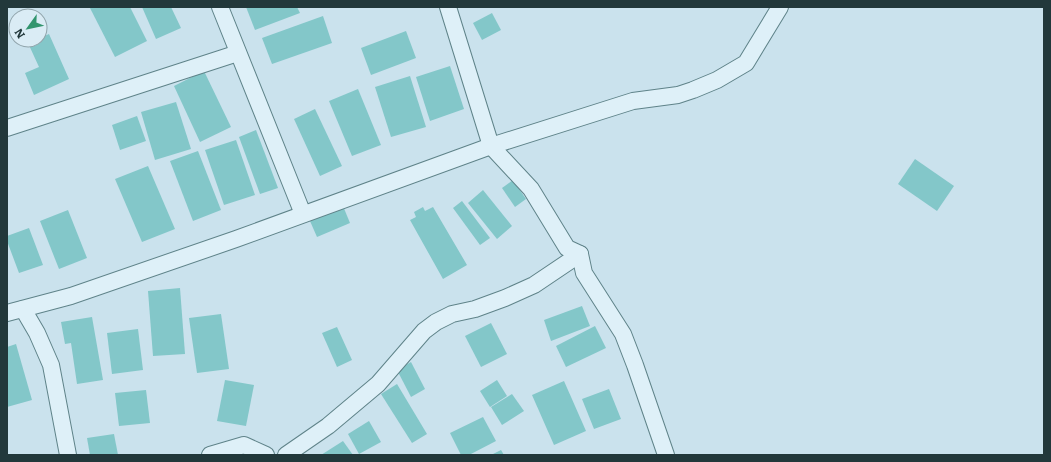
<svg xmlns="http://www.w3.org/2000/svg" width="1051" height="462" font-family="Literata,serif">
<rect width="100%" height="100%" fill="#cae2ed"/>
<g fill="#83c7c9">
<polygon points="92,7 130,7 147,41 115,57 90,8"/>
<polygon points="142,7 171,7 181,28 156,39"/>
<polygon points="246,7 297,7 300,13 255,30"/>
<polygon points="492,13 501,30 482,40 473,23"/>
<polygon points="323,16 332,43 272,64 262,38"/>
<polygon points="406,31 416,58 371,75 361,48"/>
<polygon points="49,34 69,79 34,95 25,73 39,67 28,43 40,40 40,38"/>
<polygon points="450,66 464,109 430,121 416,77"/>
<polygon points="204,71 231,127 200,142 174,86"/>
<polygon points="410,76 426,127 391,137 375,87"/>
<polygon points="358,89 381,145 352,156 329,101"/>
<polygon points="176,102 191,149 155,160 141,112"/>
<polygon points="315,109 342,166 320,176 294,119"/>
<polygon points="137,116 146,141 120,150 112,125"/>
<polygon points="256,130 278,188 260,194 239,137"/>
<polygon points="236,140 255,195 224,205 205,150"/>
<polygon points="198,151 221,210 193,221 170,161"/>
<polygon points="915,159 954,186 937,211 898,184"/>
<polygon points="148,166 175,229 142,242 115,179"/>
<polygon points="513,180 526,199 515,207 502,188"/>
<polygon points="483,190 512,226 497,239 468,203"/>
<polygon points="462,201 490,238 480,245 453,208"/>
<polygon points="343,206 350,223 317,237 310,221"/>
<polygon points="423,207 425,211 433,207 467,265 443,279 410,220 416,217 414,212"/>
<polygon points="68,210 87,258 59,269 40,221"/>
<polygon points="29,228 43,265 19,273 7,241 7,236"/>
<polygon points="180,288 185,354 153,356 148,291"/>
<polygon points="582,306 590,326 551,341 544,320"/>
<polygon points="221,314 229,369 197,373 189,318"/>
<polygon points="92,317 103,380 77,384 71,343 65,344 61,322"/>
<polygon points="491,323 507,354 481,367 465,336"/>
<polygon points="595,326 606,348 566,367 556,346"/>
<polygon points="337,327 352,360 337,367 322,333"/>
<polygon points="138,329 143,370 112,374 107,333"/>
<polygon points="16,344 32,400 7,407 7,347"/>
<polygon points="411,362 425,389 411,397 397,370"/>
<polygon points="225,380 254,385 246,426 217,421"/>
<polygon points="497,380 507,396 490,407 480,391"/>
<polygon points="564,381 586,431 554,445 532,395"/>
<polygon points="397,384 427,434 412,443 381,394"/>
<polygon points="609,389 621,419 594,429 582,399"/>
<polygon points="146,390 150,423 119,426 115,393"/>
<polygon points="512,394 524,411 502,425 491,407"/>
<polygon points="483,417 496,441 469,455 461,455 450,433"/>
<polygon points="369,421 381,442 359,454 348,434"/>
<polygon points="114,434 118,455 90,455 87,438"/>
<polygon points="343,441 353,455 321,455"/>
<polygon points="501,450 504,455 491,455"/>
</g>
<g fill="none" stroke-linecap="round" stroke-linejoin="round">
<g stroke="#5f8389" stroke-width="18">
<g id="street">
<polyline points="220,7 303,214"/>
<polyline points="448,7 491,146 531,189 567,248 580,254 584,273 623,334 635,365 666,455"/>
<polyline points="7,128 238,53"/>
<polyline points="23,309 37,333 51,365 68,455"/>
<polyline points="7,313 71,296 236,239 491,146 633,101 678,95 693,90 717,80 746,63 780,7"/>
<polyline points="210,455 244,445 266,455"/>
<polyline points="286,455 328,426 378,384 424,331 436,322 452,314 475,309 505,298 534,285 580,254"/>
</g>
</g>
<use href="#street" stroke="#def0f8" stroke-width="16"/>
</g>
<rect width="1051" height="462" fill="none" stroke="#22383b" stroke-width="16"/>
<g transform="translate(28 28) rotate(237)"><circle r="19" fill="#daecf5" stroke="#90a4ab"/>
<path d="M0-3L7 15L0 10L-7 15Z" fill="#32956e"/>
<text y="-6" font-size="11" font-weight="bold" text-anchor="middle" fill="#22383b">N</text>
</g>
</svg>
